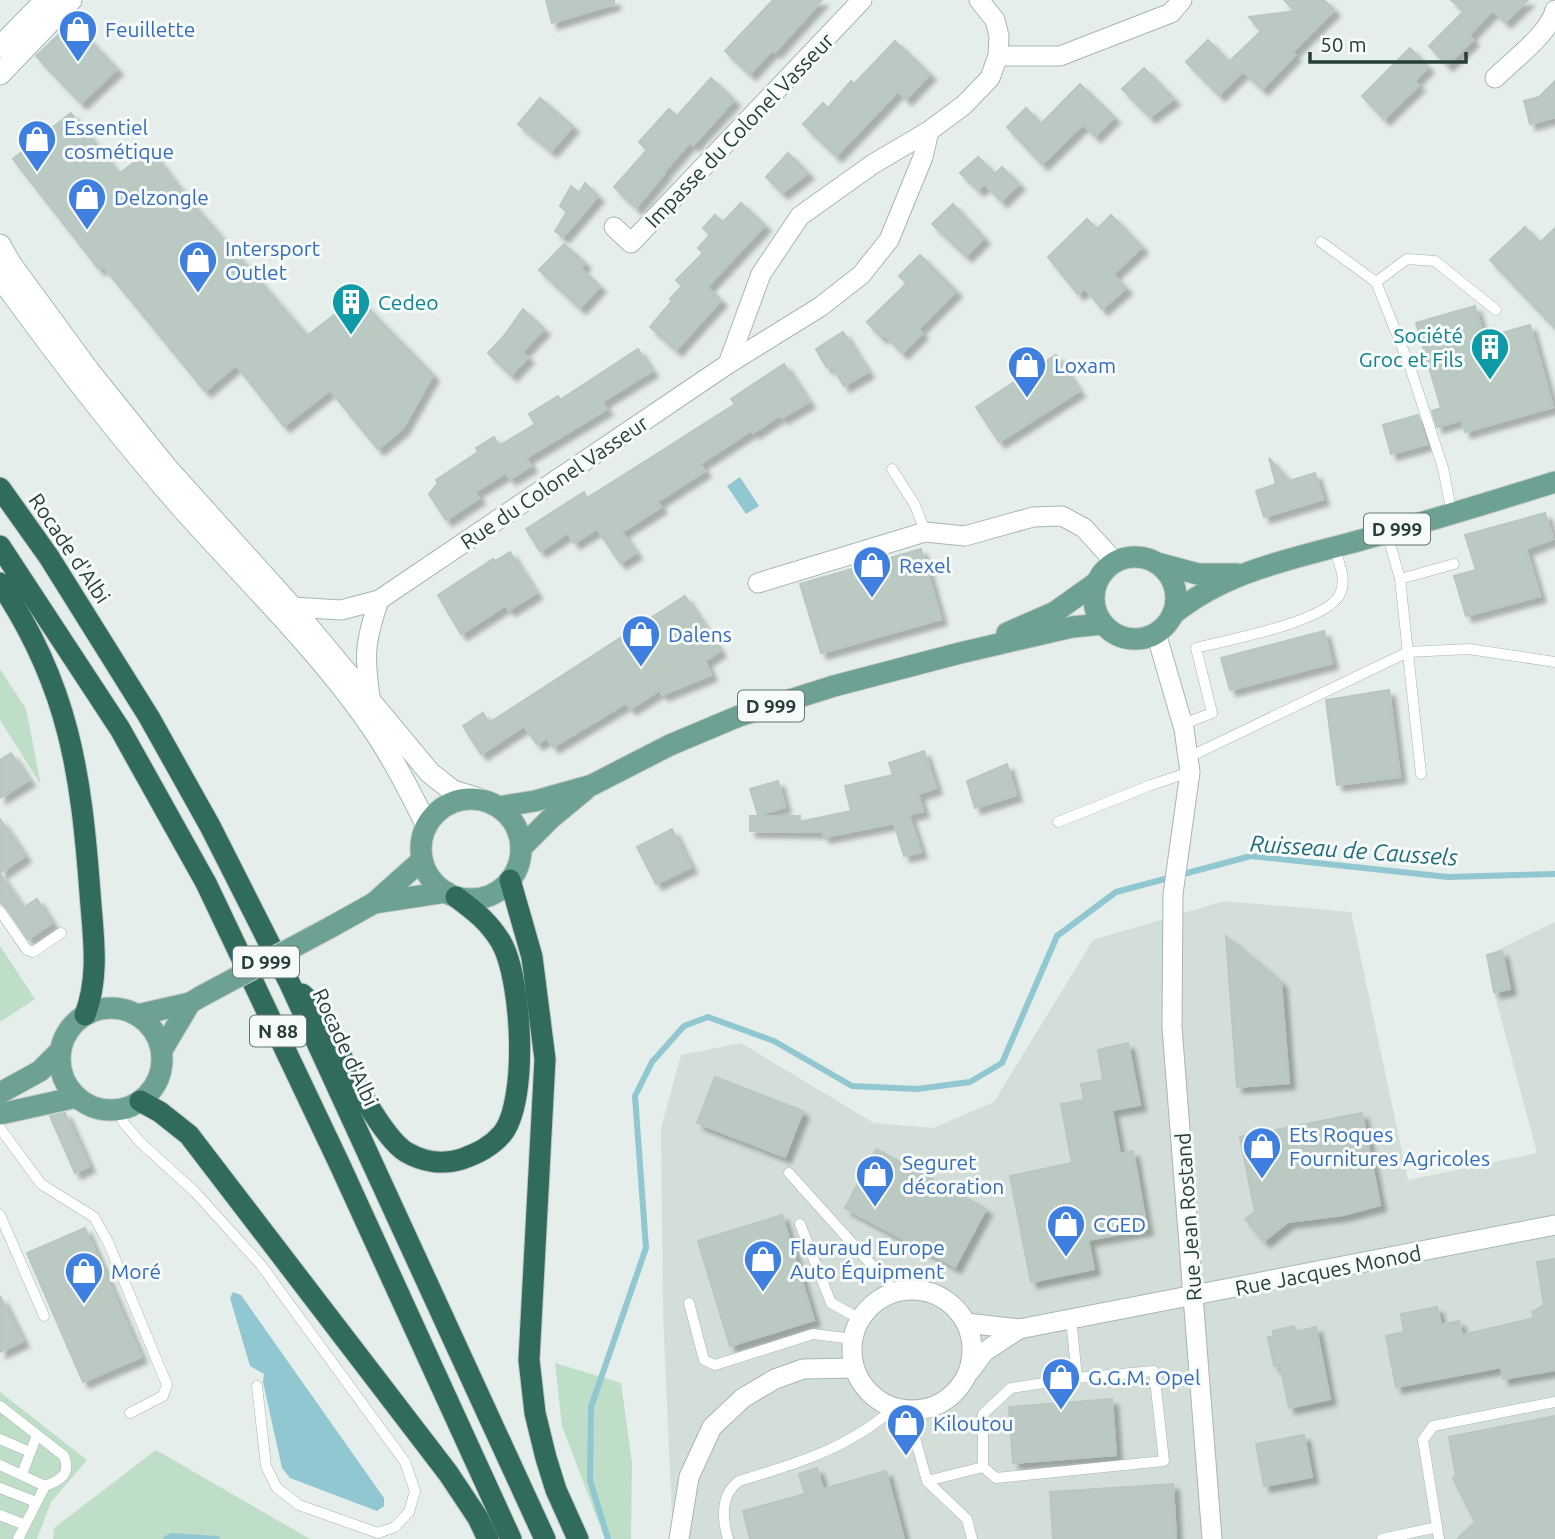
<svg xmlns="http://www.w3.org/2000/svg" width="1555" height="1539" font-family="Ubuntu,sans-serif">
<defs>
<filter id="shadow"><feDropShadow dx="6" dy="6" stdDeviation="2" flood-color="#0004"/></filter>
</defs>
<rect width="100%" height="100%" fill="#e5eeea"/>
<polygon fill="#d3ded9" points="1224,901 1351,912 1408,1180 1537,1153 1494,992 1487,955 1555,922 1555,1539 673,1539 663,1314 661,1128 681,1055 741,1043 874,1123 933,1128 994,1102 1093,940"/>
<g fill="#bfdec7">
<polygon points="0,669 26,709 41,785 0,720"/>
<polygon points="0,946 35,999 0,1022"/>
<polygon points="555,1363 621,1383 632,1463 631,1539 605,1539 562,1426"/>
<polygon points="0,1392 87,1460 51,1502 37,1539 0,1539"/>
<polygon points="156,1450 310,1539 53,1539 54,1528"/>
</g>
<g fill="#90c7d0">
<polygon points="740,477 759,506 746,514 727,486"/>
<polygon points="233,1292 241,1295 384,1498 384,1506 377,1511 290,1478 282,1468 263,1382 264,1374 250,1366 230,1298"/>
</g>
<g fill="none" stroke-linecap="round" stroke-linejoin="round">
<g stroke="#90c7d0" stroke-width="6">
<polyline points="166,1539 172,1536 217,1539"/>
<polyline points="608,1539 590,1480 591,1407 646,1248 635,1096 652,1062 684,1026 708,1017 774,1041 852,1086 917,1089 970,1082 1002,1063 1057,936 1116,892 1251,856 1448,877 1555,874"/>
</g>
</g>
<g fill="#bbc9c3" stroke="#b8c7c1" stroke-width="2" filter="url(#shadow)">
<polygon points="546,0 614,0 614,4 552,23"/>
<polygon points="773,0 822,0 775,52 772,50 750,74 725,51"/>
<polygon points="1284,0 1324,0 1334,10 1292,52 1295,55 1262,89 1243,71 1219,95 1186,62 1208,40 1229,62 1261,31 1249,17 1295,11"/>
<polygon points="1451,0 1528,0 1505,22 1493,10 1469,35 1473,40 1447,65 1429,46 1464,11"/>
<polygon points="72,22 117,69 81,103 36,56"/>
<polygon points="895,41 930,74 906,99 898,91 836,156 803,124 823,103 828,108 851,81 854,84"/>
<polygon points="1410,48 1428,67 1414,81 1419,85 1384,119 1362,96"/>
<polygon points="1144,68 1174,99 1150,117 1122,89"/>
<polygon points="711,78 734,100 693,145 690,142 663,173 664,174 636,208 614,187 647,150 639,142 669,109 677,116"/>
<polygon points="1555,81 1555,117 1530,124 1524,101 1539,97"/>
<polygon points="1080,84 1114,117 1095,136 1083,124 1042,164 1007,127 1026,108 1041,124"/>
<polygon points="540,98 573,126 551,151 518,124"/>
<polygon points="71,113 119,174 150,150 189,200 307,336 357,297 433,375 403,428 378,449 330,390 284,426 236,365 205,391 103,266 99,269 13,159"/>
<polygon points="788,153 808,173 782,193 766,177"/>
<polygon points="978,157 995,174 1002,167 1019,184 1001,201 985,184 988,181 978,190 960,173"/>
<polygon points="585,183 598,196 563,237 555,231 567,212 560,206 571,186 579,193"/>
<polygon points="741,203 765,225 707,287 721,300 676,350 650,327 672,301 670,299 682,286 676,280 703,253 698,248 710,235 703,228 715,215 723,222"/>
<polygon points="953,204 984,238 966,256 932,224"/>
<polygon points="1111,215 1142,247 1113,274 1126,288 1102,309 1085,288 1078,294 1048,257 1087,219 1097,229"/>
<polygon points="1525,227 1540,243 1555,228 1555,328 1490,260"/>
<polygon points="564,244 585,263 580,268 600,286 580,308 539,270"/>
<polygon points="920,255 956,291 918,329 922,333 902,353 884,334 881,337 867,322 907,283 899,276"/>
<polygon points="1475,306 1484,338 1530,325 1553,407 1465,432 1461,420 1437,427 1432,411 1441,408 1416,323"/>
<polygon points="523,309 544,329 522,352 528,357 511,375 488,353 504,336"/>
<polygon points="843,332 868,372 844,386 831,365 827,368 816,349"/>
<polygon points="638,349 652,371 602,402 607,409 526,458 531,466 510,479 506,473 475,492 479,498 446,520 429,494 438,483 436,480 478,452 476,448 494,437 499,446 535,424 529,414 558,396 560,400"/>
<polygon points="1056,355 1079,391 999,442 976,407"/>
<polygon points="784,364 809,402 782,418 780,415 753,433 752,430 700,464 705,471 657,502 661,507 622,532 636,553 620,563 597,529 574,543 568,533 540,551 526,529 584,492 587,498 663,450 735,404 731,399"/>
<polygon points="1418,415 1427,444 1391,454 1383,425"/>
<polygon points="1269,458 1289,481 1315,473 1323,499 1264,517 1256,491 1276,484"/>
<polygon points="1545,513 1553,539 1526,549 1540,596 1466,616 1454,576 1476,570 1465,535"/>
<polygon points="921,549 941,619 821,653 800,584"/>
<polygon points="510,552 536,593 509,610 506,605 461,634 438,595 493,559 495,561"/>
<polygon points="685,596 720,651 705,661 711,675 662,695 660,690 630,709 626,703 553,747 547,738 537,744 524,726 481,754 463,726 483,713 489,723"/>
<polygon points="1324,631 1332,663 1230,690 1221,658"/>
<polygon points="1389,690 1400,777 1337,785 1326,700"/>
<polygon points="924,751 936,788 918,794 923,811 909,815 921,852 904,856 894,823 824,837 823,832 750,831 750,816 800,816 799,822 851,811 845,786 893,775 889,763"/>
<polygon points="11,753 29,780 0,798 0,760"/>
<polygon points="1007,764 1016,795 975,808 967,781"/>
<polygon points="778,781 785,807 758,815 750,789"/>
<polygon points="0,819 25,856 0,873"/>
<polygon points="672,829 691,867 656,884 637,847"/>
<polygon points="0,874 23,908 37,899 52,923 28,939 6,907 0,902"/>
<polygon points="1226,936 1281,982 1289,1083 1237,1087"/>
<polygon points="1502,951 1510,989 1494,992 1487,955"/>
<polygon points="1128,1043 1140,1105 1112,1110 1120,1154 1133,1151 1147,1229 1088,1240 1094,1269 1031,1282 1010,1176 1072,1163 1061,1104 1084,1100 1081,1084 1103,1080 1098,1050"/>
<polygon points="715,1077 803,1111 785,1157 697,1123"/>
<polygon points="65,1113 89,1166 75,1173 50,1116"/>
<polygon points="1362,1113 1380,1205 1343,1215 1288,1222 1264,1241 1245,1219 1255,1212 1240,1137"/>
<polygon points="876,1149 986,1209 955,1267 845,1208"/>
<polygon points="782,1215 814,1320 730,1346 698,1241"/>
<polygon points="85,1228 141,1357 83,1382 27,1253"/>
<polygon points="1555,1259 1555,1370 1503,1379 1501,1367 1396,1387 1386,1336 1404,1332 1401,1314 1437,1307 1441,1325 1459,1321 1462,1335 1534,1318 1532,1312 1544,1305 1537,1262"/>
<polygon points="0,1296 23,1341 0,1352"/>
<polygon points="1294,1326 1296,1332 1316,1327 1330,1399 1289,1408 1280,1365 1274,1366 1268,1337 1274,1336 1273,1331"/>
<polygon points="1112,1399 1116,1455 1013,1463 1009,1407"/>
<polygon points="1555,1416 1555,1539 1457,1539 1475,1522 1453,1478 1456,1477 1449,1437"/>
<polygon points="1304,1435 1312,1477 1264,1486 1256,1444"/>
<polygon points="817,1468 823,1489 886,1471 904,1539 750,1539 743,1511 805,1494 799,1474"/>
<polygon points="1173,1484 1176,1539 1053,1539 1050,1492"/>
</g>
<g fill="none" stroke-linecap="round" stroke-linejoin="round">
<g stroke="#a8b6b1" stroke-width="11">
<g id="lane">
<polyline points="1321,242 1376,282 1410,367 1443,468 1452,514"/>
<polyline points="1376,282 1407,259 1435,261 1496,310"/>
<polyline points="892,469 915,505 925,532"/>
<polyline points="1387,533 1400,579 1421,774"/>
<polyline points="1400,579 1454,564"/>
<path d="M1183,724L1212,713L1196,648C1227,640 1327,622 1340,594C1347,579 1339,563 1334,548"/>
<polyline points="1189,757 1408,652 1469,649 1555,662"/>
<polyline points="1058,822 1151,785 1190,772"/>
<polyline points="0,911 27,950 33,952 61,933"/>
<polyline points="119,1109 123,1122 140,1142 195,1192 261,1265 405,1462 415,1491 409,1512 395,1527 378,1533 299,1505 277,1488 266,1466 257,1386"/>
<polyline points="0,1128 41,1184 94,1217 108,1242 167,1385 163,1396 130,1413"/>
<polyline points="789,1173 896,1292"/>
<polyline points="0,1215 44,1316"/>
<polyline points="800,1224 831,1303 860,1319"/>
<polyline points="689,1303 704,1360 715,1365 813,1334 853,1339"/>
<polyline points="1071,1318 1077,1378 1154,1371 1164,1461 996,1478 983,1467 983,1414 1011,1388 1077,1378"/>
<path d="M0,1406L64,1456C71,1474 61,1480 45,1486L18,1539"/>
<polyline points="913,1411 913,1431 927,1481 967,1519 972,1539"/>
<polyline points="0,1439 30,1452"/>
<polyline points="0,1465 45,1486"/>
<polyline points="22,1474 37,1435"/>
<polyline points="927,1481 983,1467"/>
<polyline points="0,1488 36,1502"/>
<polyline points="0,1515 25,1525"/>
<polyline points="1437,1527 1439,1539"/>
<path d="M728,1539C722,1518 720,1495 739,1481C796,1464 849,1448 894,1408"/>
<polyline points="1382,1539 1437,1527 1423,1440 1433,1426 1555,1402"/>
</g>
</g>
<g stroke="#a8b6b1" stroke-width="21">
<g id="street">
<polyline points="998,56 1060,56 1171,13 1182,0"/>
<path d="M1495,78C1512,61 1550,33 1555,10"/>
<polyline points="614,227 631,243 862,0"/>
<polyline points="728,364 761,274 800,216 873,164 929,131 964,105 990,78 998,56 999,36 995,20 979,0"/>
<polyline points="758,583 925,532 965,536 1033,517 1062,516 1084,528 1115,562"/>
<polyline points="292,607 341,610 379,600 728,364 820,307 861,275 889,240 923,157 929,131"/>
<polyline points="1156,633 1184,729 1190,772 1173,894 1172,1027 1212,1539"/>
<path d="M371,703C364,657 364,644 379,600"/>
<circle cx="912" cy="1350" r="60"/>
<polyline points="966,1323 1019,1329 1555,1225"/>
<polyline points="970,1371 984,1352 1019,1329"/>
<polyline points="679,1539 689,1477 712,1427 743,1398 775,1379 803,1369 854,1368"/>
</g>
</g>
<g stroke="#a4b9b2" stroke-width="23">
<g id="secondary">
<polyline points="0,47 46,0"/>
<polyline points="0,74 71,0"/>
<polyline points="0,245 10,263 89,371 167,468 292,607 430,773 453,791 479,799"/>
<path d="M0,277C57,356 117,434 181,507C245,579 322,653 375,732C395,762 411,794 427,826"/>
</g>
</g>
<g stroke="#c2c9c7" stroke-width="23">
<g id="primary">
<circle cx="1135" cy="598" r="41"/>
<polyline points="1157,563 1198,574 1237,574"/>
<path d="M1172,615C1228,569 1297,558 1365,539C1428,521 1492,502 1555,482"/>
<polyline points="1007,633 1055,612 1097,582"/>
<circle cx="471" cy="849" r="50"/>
<polyline points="498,807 535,801 592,785 670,745 739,716 834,686 960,653 1072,627 1103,624"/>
<polyline points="521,848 550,819 585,790"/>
<polyline points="374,903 446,892"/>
<polyline points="331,927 374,903 422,860"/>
<circle cx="111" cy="1059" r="51"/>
<polyline points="137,1015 190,1003"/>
<polyline points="162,1050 190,1003 200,997"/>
<polyline points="0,1093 40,1071 60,1051"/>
<polyline points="0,1114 77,1097"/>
</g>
</g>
<g stroke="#c2c9c7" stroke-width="23">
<g id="highway">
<polyline points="0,488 49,557 149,717 210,826 290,984 545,1539"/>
<polyline points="0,546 120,729 206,883 339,1163 511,1539"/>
<path d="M0,583C69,686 81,773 90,893C93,935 100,975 85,1015"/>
<polyline points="510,880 532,957 545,1059 529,1360 535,1413 546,1458 556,1490 578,1539"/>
<path d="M302,994L316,1007C335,1042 376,1133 406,1152C423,1162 443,1165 462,1159C478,1153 491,1147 502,1134C529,1101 522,978 501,942C489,922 475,911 456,897"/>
<polyline points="140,1101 160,1112 189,1135 448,1473 478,1518 488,1539"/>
</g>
</g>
<use href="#lane" stroke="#fff" stroke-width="10"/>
<use href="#street" stroke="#fff" stroke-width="19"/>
<use href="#secondary" stroke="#fff" stroke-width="21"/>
<use href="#primary" stroke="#6ca193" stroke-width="21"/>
<use href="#highway" stroke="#316b5e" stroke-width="21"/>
<g stroke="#c2c9c7" stroke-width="23" stroke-linecap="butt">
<polyline id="primary-bridge" points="200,997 331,927"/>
</g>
<use href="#primary-bridge" stroke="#6ca193" stroke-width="21"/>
</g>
<defs>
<g id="shop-pin" transform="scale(2.0125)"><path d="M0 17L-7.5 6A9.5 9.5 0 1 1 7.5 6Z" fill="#3f7fe0" stroke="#f6faf8"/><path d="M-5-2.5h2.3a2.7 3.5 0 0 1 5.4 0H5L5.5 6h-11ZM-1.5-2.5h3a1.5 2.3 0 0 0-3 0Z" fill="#fff"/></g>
<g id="building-pin" transform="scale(2.0125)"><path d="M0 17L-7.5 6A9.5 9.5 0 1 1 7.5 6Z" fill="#0f9aa8" stroke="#f6faf8"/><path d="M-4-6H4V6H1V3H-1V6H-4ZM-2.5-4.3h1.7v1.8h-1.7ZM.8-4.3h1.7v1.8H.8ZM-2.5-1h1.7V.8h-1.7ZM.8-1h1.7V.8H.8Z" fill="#fff"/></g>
</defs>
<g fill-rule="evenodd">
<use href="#shop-pin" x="78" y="29"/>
<use href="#shop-pin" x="37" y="139"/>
<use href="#shop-pin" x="87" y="197"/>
<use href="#shop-pin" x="198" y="260"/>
<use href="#building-pin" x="351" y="302"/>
<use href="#building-pin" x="1490" y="347"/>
<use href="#shop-pin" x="1027" y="365"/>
<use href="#shop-pin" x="872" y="565"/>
<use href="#shop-pin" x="641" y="634"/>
<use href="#shop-pin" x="1262" y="1146"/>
<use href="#shop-pin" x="875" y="1174"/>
<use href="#shop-pin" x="1066" y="1224"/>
<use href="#shop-pin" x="763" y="1259"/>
<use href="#shop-pin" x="84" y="1271"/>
<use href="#shop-pin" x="1061" y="1377"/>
<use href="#shop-pin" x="906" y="1423"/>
</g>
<g text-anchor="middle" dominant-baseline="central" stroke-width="6" stroke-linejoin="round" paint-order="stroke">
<g fill="#f6faf8" stroke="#647772" stroke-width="2">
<rect x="1364" y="513.5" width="66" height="31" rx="5"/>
<rect x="738" y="690.5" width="66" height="31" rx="5"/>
<rect x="233" y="946.5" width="66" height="31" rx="5"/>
<rect x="250" y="1015.5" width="56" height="31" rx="5"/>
</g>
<g font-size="19" font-weight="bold" fill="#253f38">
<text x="1397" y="529">D 999</text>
<text x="771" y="706">D 999</text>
<text x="266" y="962">D 999</text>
<text x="278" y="1031">N 88</text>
</g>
<g font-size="21" fill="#366cbe" stroke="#f6faf8" text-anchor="start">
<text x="105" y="29">Feuillette</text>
<text x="64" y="127">Essentiel<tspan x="64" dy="24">cosmétique</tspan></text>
<text x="114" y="197">Delzongle</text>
<text x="225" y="248">Intersport<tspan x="225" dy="24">Outlet</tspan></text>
<text x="1054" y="365">Loxam</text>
<text x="899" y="565">Rexel</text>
<text x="668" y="634">Dalens</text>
<text x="1289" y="1134">Ets Roques<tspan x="1289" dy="24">Fournitures Agricoles</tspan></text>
<text x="902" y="1162">Seguret<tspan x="902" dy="24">décoration</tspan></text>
<text x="1093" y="1224">CGED</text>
<text x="790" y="1247">Flauraud Europe<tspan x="790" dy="24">Auto Équipment</tspan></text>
<text x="111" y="1271">Moré</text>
<text x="1088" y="1377">G.G.M. Opel</text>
<text x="933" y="1423">Kiloutou</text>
</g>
<g font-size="21" fill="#253f38" stroke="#f6faf8">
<text transform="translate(739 130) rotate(-46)">Impasse du Colonel Vasseur</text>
<text transform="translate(554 482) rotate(-34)">Rue du Colonel Vasseur</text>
<text transform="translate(70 548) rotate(56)">Rocade d'Albi</text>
<text transform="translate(346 1047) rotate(65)">Rocade d'Albi</text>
<text transform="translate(1188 1217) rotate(-94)">Rue Jean Rostand</text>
<text transform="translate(1328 1270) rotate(-11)">Rue Jacques Monod</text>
</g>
<g font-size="21" fill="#0d838f" stroke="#f6faf8" text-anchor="start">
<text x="378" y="302">Cedeo</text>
<text x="1463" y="335" text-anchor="end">Société<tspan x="1463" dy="24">Groc et Fils</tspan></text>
</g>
<g font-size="23" font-style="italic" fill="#206c7a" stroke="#f6faf8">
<text transform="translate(1354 850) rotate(4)">Ruisseau de Caussels</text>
</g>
</g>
<path d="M1310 52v10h156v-10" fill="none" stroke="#253f38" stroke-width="3.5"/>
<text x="1320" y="52" font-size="21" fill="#253f38" stroke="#f6faf8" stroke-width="5" paint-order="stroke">50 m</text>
</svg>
